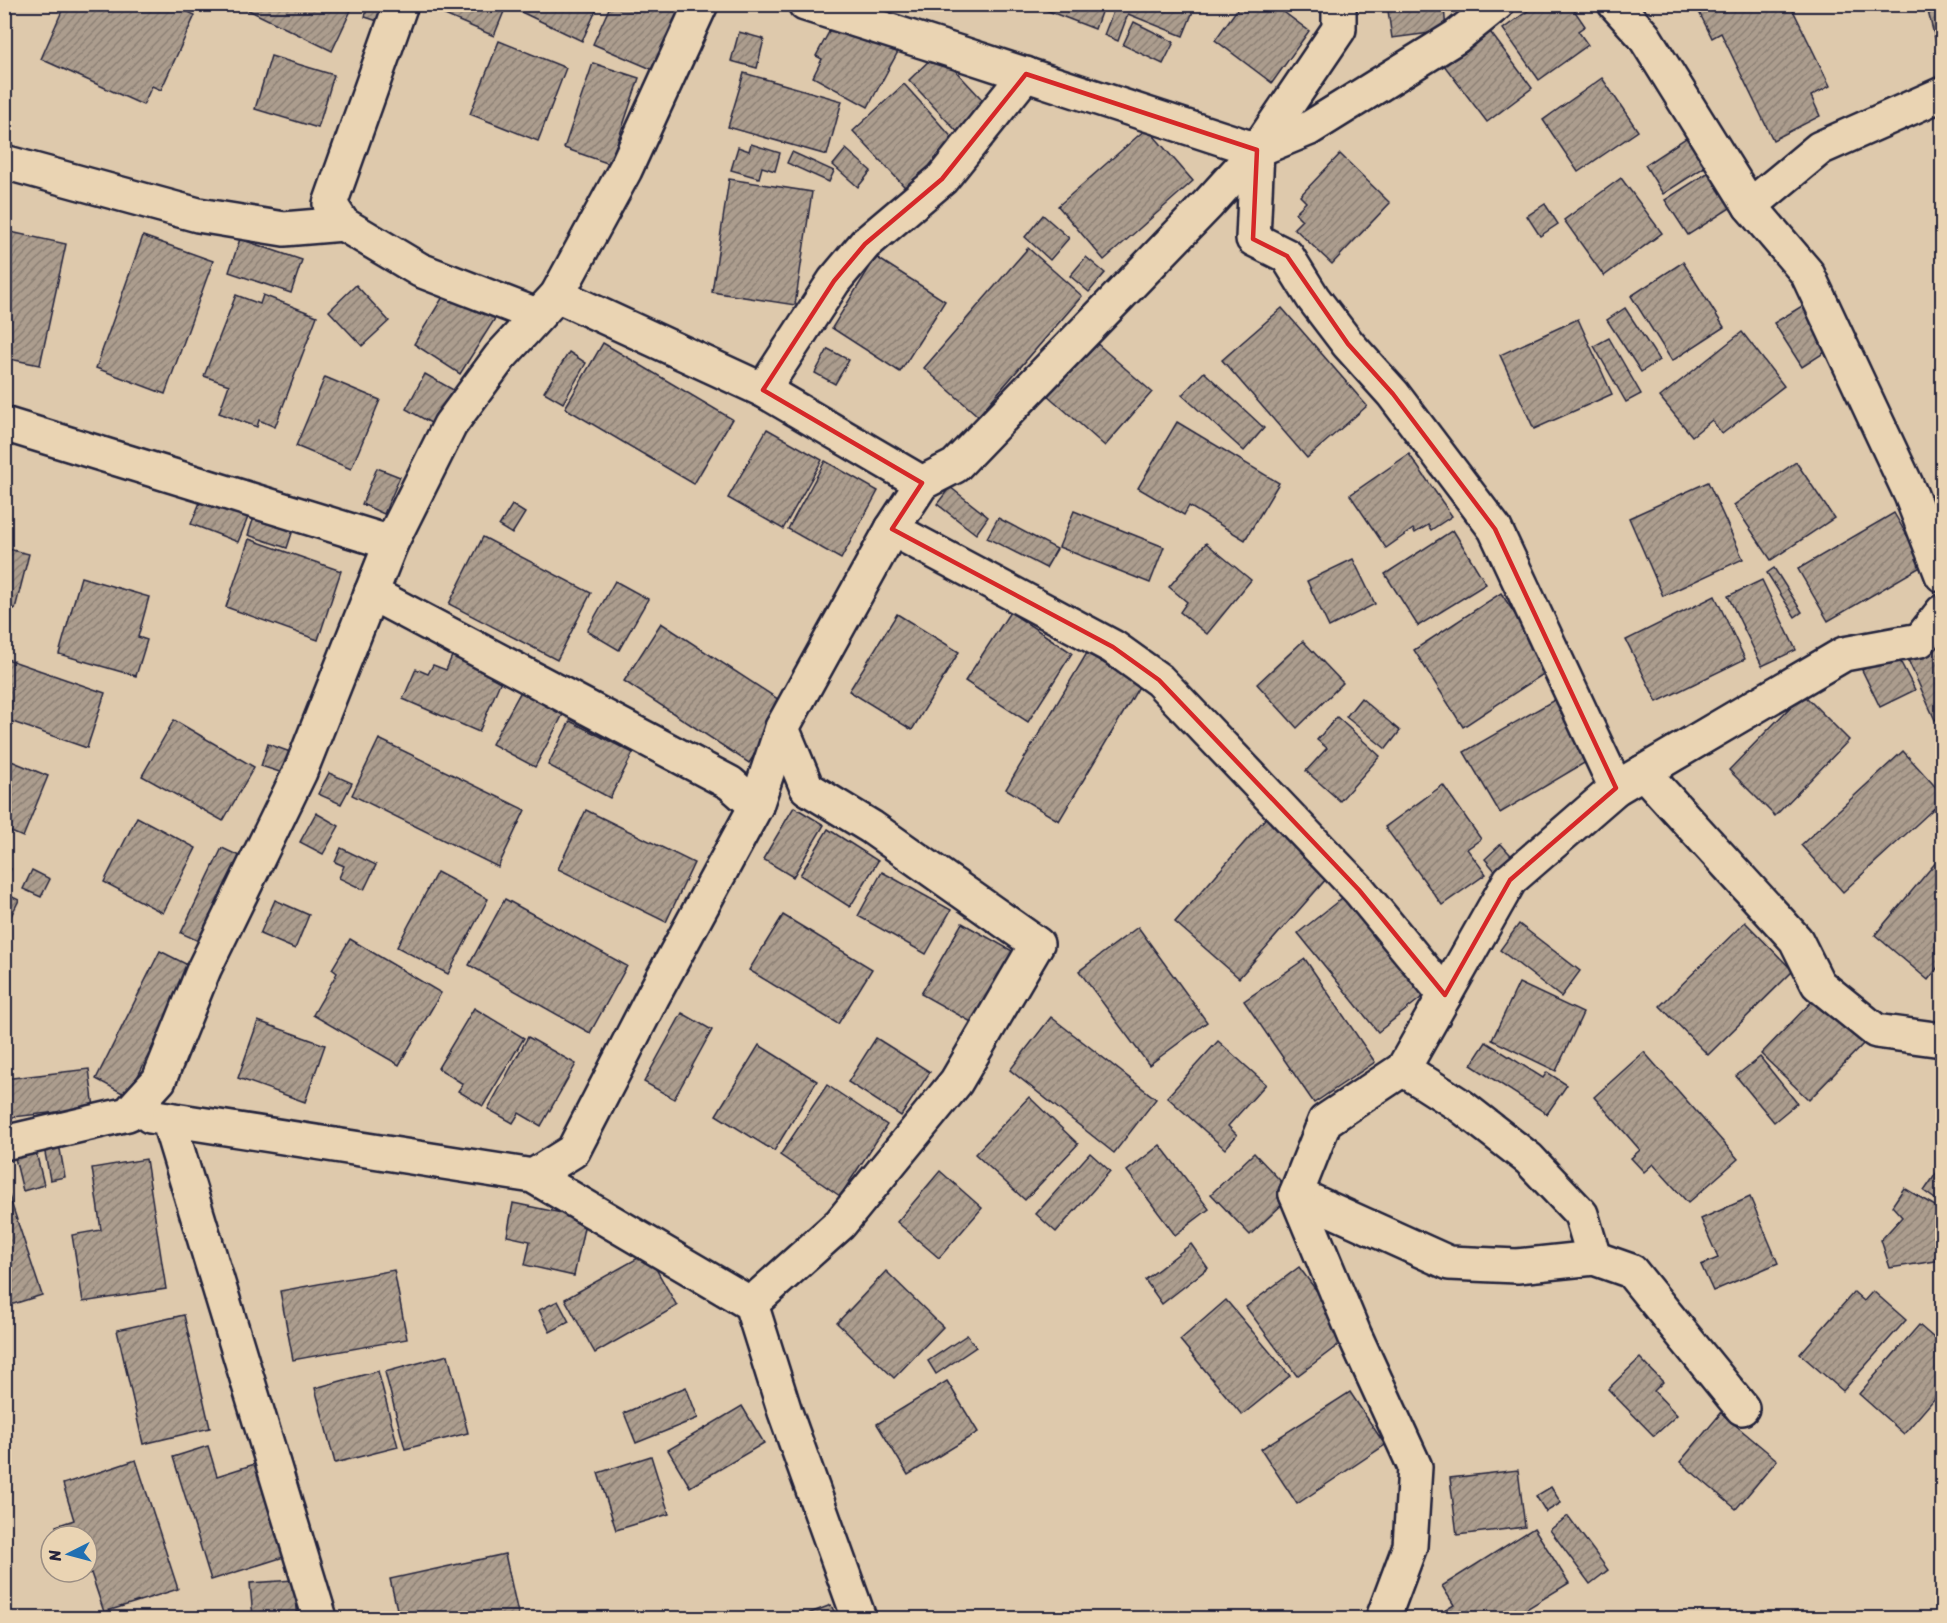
<svg xmlns="http://www.w3.org/2000/svg" width="1947" height="1623" font-family="Sriracha,sans-serif">
<defs>
<pattern id="building-hatch" width="6" height="6" patternUnits="userSpaceOnUse" patternTransform="scale(1.5)"><rect width="6" height="6" fill="#ac9d8e"/><path d="M-1 1l2-2M0 6l6-6M5 7l2-2" fill="none" stroke="#8c8075"/></pattern>
</defs>
<rect width="100%" height="100%" fill="#dec9ac"/>
<filter id="ink" filterUnits="userSpaceOnUse"><feTurbulence type="fractalNoise" baseFrequency=".0167" numOctaves="2"/><feDisplacementMap in="SourceGraphic" scale="12" xChannelSelector="R" yChannelSelector="G"/><feConvolveMatrix kernelMatrix="1 2 1 2 8 2 1 2 1" color-interpolation-filters="sRGB"/></filter>
<g filter="url(#ink)">
<g fill="url(#building-hatch)" stroke="#22223b" stroke-width="1.5">
<polygon points="65,4 171,4 195,15 161,90 152,86 143,105 41,59"/>
<polygon points="236,4 354,4 332,51"/>
<polygon points="368,4 390,4 384,23 365,17"/>
<polygon points="419,4 507,4 494,36"/>
<polygon points="519,4 599,4 582,41 517,10"/>
<polygon points="611,4 685,4 656,71 593,44"/>
<polygon points="1030,4 1104,4 1095,29"/>
<polygon points="1116,4 1196,4 1183,36 1128,14 1118,41 1104,35"/>
<polygon points="1241,4 1273,4 1309,31 1272,83 1215,40"/>
<polygon points="1387,4 1451,4 1444,6 1446,31 1392,38"/>
<polygon points="1537,4 1559,4 1560,6 1570,4 1585,26 1578,31 1588,45 1539,80 1503,29"/>
<polygon points="1698,4 1790,4 1830,86 1811,96 1820,116 1773,140 1721,33 1712,38 1696,6"/>
<polygon points="1926,4 1942,4 1942,61 1941,61"/>
<polygon points="836,19 875,44 879,34 901,46 868,107 813,77 822,59 816,56"/>
<polygon points="1134,22 1174,42 1163,64 1123,45"/>
<polygon points="1485,25 1532,88 1487,122 1440,60"/>
<polygon points="739,32 764,39 757,68 731,61"/>
<polygon points="499,41 566,68 538,141 470,114"/>
<polygon points="938,52 991,109 962,137 909,80"/>
<polygon points="271,56 334,75 318,128 255,109"/>
<polygon points="593,63 639,78 610,164 564,148"/>
<polygon points="744,73 842,101 827,155 728,127"/>
<polygon points="1602,78 1638,131 1578,172 1543,120"/>
<polygon points="904,84 956,142 932,164 940,172 914,197 853,131"/>
<polygon points="1147,128 1193,181 1104,260 1058,206"/>
<polygon points="1695,132 1714,161 1663,194 1645,165"/>
<polygon points="751,144 780,153 775,171 762,167 759,178 731,170 738,147 749,151"/>
<polygon points="846,149 871,171 858,187 833,165"/>
<polygon points="792,152 834,171 829,182 787,163"/>
<polygon points="1340,154 1390,203 1332,264 1294,228 1302,220 1295,213 1306,202 1300,196"/>
<polygon points="1715,168 1738,203 1688,235 1665,200"/>
<polygon points="1621,178 1662,233 1604,276 1564,220"/>
<polygon points="729,179 812,192 795,305 712,292"/>
<polygon points="1545,204 1558,224 1540,236 1527,216"/>
<polygon points="1043,215 1069,238 1050,260 1025,237"/>
<polygon points="6,231 66,244 40,365 4,358 4,240"/>
<polygon points="143,236 213,261 165,394 96,368"/>
<polygon points="240,239 302,260 291,293 229,272"/>
<polygon points="1028,248 1082,296 978,416 924,368"/>
<polygon points="876,257 945,301 900,372 832,328"/>
<polygon points="1086,257 1105,273 1089,292 1070,276"/>
<polygon points="1683,262 1724,327 1672,361 1631,296"/>
<polygon points="356,285 389,321 362,346 329,311"/>
<polygon points="449,287 496,317 460,374 414,344"/>
<polygon points="236,295 260,304 263,295 317,316 275,427 259,420 257,427 219,413 229,385 204,376"/>
<polygon points="1807,303 1833,347 1802,367 1774,323"/>
<polygon points="1282,308 1367,406 1307,458 1222,360"/>
<polygon points="1625,308 1659,360 1641,372 1607,320"/>
<polygon points="1578,319 1612,394 1534,429 1500,355"/>
<polygon points="1742,332 1784,386 1722,434 1712,420 1692,436 1660,397"/>
<polygon points="1609,338 1641,394 1626,402 1594,346"/>
<polygon points="1093,340 1152,392 1105,446 1046,394"/>
<polygon points="603,343 732,419 694,484 565,408"/>
<polygon points="828,349 849,360 835,384 815,373"/>
<polygon points="569,352 586,363 563,403 544,392"/>
<polygon points="1204,372 1264,428 1244,451 1182,395"/>
<polygon points="425,374 457,392 438,427 406,409"/>
<polygon points="325,377 380,400 351,469 296,446"/>
<polygon points="1177,422 1279,483 1245,540 1189,506 1184,515 1138,488"/>
<polygon points="767,429 822,460 783,529 728,498"/>
<polygon points="1409,454 1452,516 1431,530 1428,525 1415,533 1413,529 1386,548 1350,495"/>
<polygon points="825,461 878,491 841,559 788,529"/>
<polygon points="1796,462 1834,518 1771,560 1734,505"/>
<polygon points="377,468 400,477 384,514 362,504"/>
<polygon points="1708,482 1743,559 1663,596 1629,518"/>
<polygon points="207,486 253,505 238,542 191,524"/>
<polygon points="950,487 988,517 976,534 937,504"/>
<polygon points="258,505 297,518 287,548 248,535"/>
<polygon points="512,505 525,513 512,534 499,526"/>
<polygon points="1074,511 1164,547 1150,583 1059,547"/>
<polygon points="1894,513 1924,565 1828,621 1798,569"/>
<polygon points="998,518 1057,549 1046,568 987,538"/>
<polygon points="1453,530 1486,584 1418,626 1385,574"/>
<polygon points="483,537 591,593 557,660 449,604"/>
<polygon points="249,539 341,571 318,640 226,607"/>
<polygon points="1206,543 1251,580 1207,634 1180,612 1187,602 1169,587"/>
<polygon points="4,548 29,554 15,609 4,606"/>
<polygon points="1353,559 1375,604 1329,627 1307,581"/>
<polygon points="1774,568 1802,612 1795,617 1767,573"/>
<polygon points="81,577 149,597 138,637 147,640 136,676 59,654"/>
<polygon points="1762,580 1796,650 1762,666 1728,596"/>
<polygon points="615,581 648,599 619,650 587,631"/>
<polygon points="1501,593 1551,669 1463,727 1414,650"/>
<polygon points="1715,596 1745,659 1657,702 1626,640"/>
<polygon points="1010,612 1072,653 1028,722 965,681"/>
<polygon points="897,614 959,652 912,730 849,691"/>
<polygon points="661,623 787,705 749,763 624,681"/>
<polygon points="1942,636 1942,717 1935,720 1905,653"/>
<polygon points="1303,641 1343,683 1297,728 1257,684"/>
<polygon points="455,649 505,671 479,732 403,699 416,669 428,674 433,665 446,670"/>
<polygon points="1087,653 1140,685 1059,821 1006,789"/>
<polygon points="1896,653 1915,690 1880,707 1862,670"/>
<polygon points="4,658 105,693 87,748 4,719"/>
<polygon points="526,682 568,705 535,767 492,744"/>
<polygon points="1803,694 1849,740 1775,816 1729,770"/>
<polygon points="1361,698 1400,731 1386,749 1346,717"/>
<polygon points="1556,699 1591,759 1500,813 1464,752"/>
<polygon points="1337,717 1380,756 1340,801 1306,771 1327,748 1317,740"/>
<polygon points="174,720 254,767 223,821 142,776"/>
<polygon points="570,721 633,753 610,798 548,765"/>
<polygon points="379,739 525,810 498,867 352,795"/>
<polygon points="268,744 293,753 286,774 261,766"/>
<polygon points="1903,751 1942,794 1942,801 1843,892 1801,845"/>
<polygon points="4,758 48,776 23,837 4,829"/>
<polygon points="329,773 352,783 341,804 318,794"/>
<polygon points="1443,785 1481,839 1467,849 1486,874 1442,905 1385,827"/>
<polygon points="794,807 824,825 793,877 763,859"/>
<polygon points="586,810 694,863 666,922 558,869"/>
<polygon points="1271,812 1335,869 1239,978 1175,922"/>
<polygon points="316,813 339,826 323,854 300,842"/>
<polygon points="137,817 196,848 163,913 104,882"/>
<polygon points="828,829 878,861 850,907 800,875"/>
<polygon points="1501,844 1517,862 1500,877 1485,859"/>
<polygon points="222,848 246,859 205,944 181,933"/>
<polygon points="341,848 376,865 364,890 339,878 344,866 335,862"/>
<polygon points="1942,855 1942,962 1928,980 1875,935"/>
<polygon points="4,867 11,869 4,883"/>
<polygon points="32,870 50,879 41,897 23,889"/>
<polygon points="437,872 488,899 448,974 397,947"/>
<polygon points="882,872 951,910 926,954 858,916"/>
<polygon points="1352,890 1431,990 1378,1032 1298,933"/>
<polygon points="6,894 19,900 11,916 4,912"/>
<polygon points="505,899 627,966 590,1033 469,965"/>
<polygon points="275,900 309,915 295,949 260,934"/>
<polygon points="783,915 872,969 838,1024 749,970"/>
<polygon points="1745,922 1793,971 1708,1055 1660,1006"/>
<polygon points="962,923 1014,952 973,1023 921,994"/>
<polygon points="1519,924 1580,971 1561,997 1500,950"/>
<polygon points="1138,927 1207,1022 1149,1065 1079,971"/>
<polygon points="350,939 441,993 399,1065 313,1015 337,973 332,969"/>
<polygon points="160,951 192,967 128,1096 96,1079"/>
<polygon points="1305,959 1375,1062 1314,1103 1244,1001"/>
<polygon points="1519,983 1583,1013 1556,1071 1492,1040"/>
<polygon points="1818,995 1866,1041 1809,1100 1761,1054"/>
<polygon points="474,1008 524,1038 483,1106 458,1091 463,1084 438,1068"/>
<polygon points="682,1013 712,1030 674,1099 644,1082"/>
<polygon points="1051,1017 1156,1099 1114,1153 1010,1070"/>
<polygon points="258,1021 325,1045 305,1102 238,1078"/>
<polygon points="528,1037 576,1064 541,1126 519,1113 513,1123 488,1109"/>
<polygon points="876,1038 930,1072 901,1116 848,1082"/>
<polygon points="1218,1041 1266,1084 1228,1126 1237,1135 1225,1149 1167,1097"/>
<polygon points="1486,1042 1543,1078 1547,1072 1567,1085 1547,1114 1471,1065"/>
<polygon points="759,1045 817,1081 774,1151 716,1115"/>
<polygon points="1644,1052 1738,1159 1688,1203 1653,1164 1644,1172 1631,1158 1640,1150 1594,1097"/>
<polygon points="1760,1057 1797,1103 1774,1122 1736,1076"/>
<polygon points="89,1069 94,1108 4,1118 4,1079"/>
<polygon points="827,1085 887,1125 840,1196 780,1155"/>
<polygon points="1029,1097 1078,1144 1025,1200 975,1154"/>
<polygon points="59,1144 65,1177 50,1180 44,1147"/>
<polygon points="1160,1145 1209,1209 1175,1235 1127,1171"/>
<polygon points="36,1152 44,1185 23,1191 15,1158"/>
<polygon points="1090,1153 1110,1171 1056,1232 1036,1214"/>
<polygon points="1254,1153 1293,1194 1250,1235 1211,1194"/>
<polygon points="146,1159 166,1289 83,1302 72,1235 101,1230 92,1168"/>
<polygon points="1942,1165 1942,1204 1924,1191"/>
<polygon points="940,1171 982,1208 939,1258 897,1222"/>
<polygon points="4,1181 42,1295 4,1307"/>
<polygon points="1904,1188 1942,1210 1942,1260 1890,1268 1881,1240 1902,1217 1892,1206"/>
<polygon points="1750,1197 1778,1263 1713,1291 1701,1265 1718,1258 1701,1219"/>
<polygon points="513,1203 586,1218 574,1276 525,1265 530,1241 507,1236"/>
<polygon points="1191,1244 1208,1268 1162,1304 1145,1280"/>
<polygon points="647,1253 677,1306 595,1353 565,1299"/>
<polygon points="1299,1267 1350,1336 1297,1376 1246,1307"/>
<polygon points="394,1270 407,1339 293,1360 280,1291"/>
<polygon points="886,1271 943,1327 894,1378 837,1323"/>
<polygon points="1873,1291 1906,1320 1843,1391 1800,1354 1854,1292 1864,1301"/>
<polygon points="1226,1300 1290,1376 1242,1415 1180,1340"/>
<polygon points="558,1301 569,1322 550,1332 539,1310"/>
<polygon points="184,1315 210,1428 143,1444 117,1330"/>
<polygon points="1919,1325 1942,1345 1942,1390 1904,1434 1859,1394"/>
<polygon points="967,1335 976,1347 936,1374 928,1361"/>
<polygon points="448,1355 468,1433 405,1449 385,1372"/>
<polygon points="1640,1358 1663,1382 1654,1391 1677,1415 1654,1436 1608,1389"/>
<polygon points="378,1371 398,1447 335,1463 315,1388"/>
<polygon points="947,1381 978,1432 908,1475 877,1424"/>
<polygon points="686,1387 698,1418 636,1443 624,1413"/>
<polygon points="1350,1392 1385,1445 1297,1504 1261,1449"/>
<polygon points="742,1406 764,1443 690,1487 668,1450"/>
<polygon points="1721,1413 1777,1460 1736,1509 1680,1462"/>
<polygon points="208,1446 217,1476 258,1463 287,1556 211,1580 173,1457"/>
<polygon points="651,1456 669,1514 616,1530 598,1473"/>
<polygon points="136,1460 178,1589 104,1612 91,1573 73,1579 71,1572 87,1572 87,1536 59,1536 56,1526 74,1520 63,1484"/>
<polygon points="1518,1470 1525,1527 1457,1535 1450,1478"/>
<polygon points="1551,1487 1561,1503 1546,1512 1536,1496"/>
<polygon points="1568,1516 1608,1570 1590,1584 1550,1530"/>
<polygon points="1534,1528 1569,1583 1512,1618 1449,1618 1444,1611 1454,1605 1442,1586"/>
<polygon points="505,1554 519,1618 399,1618 390,1579"/>
<polygon points="294,1580 298,1618 253,1618 250,1583"/>
<polygon points="831,1605 837,1618 797,1618"/>
</g>
<g fill="none" stroke-linecap="round" stroke-linejoin="round">
<g stroke="#22223b" stroke-width="38">
<g id="minor">
<polyline points="401,4 330,204 343,224 420,270 536,315"/>
<polyline points="805,4 963,54 1257,150 1308,129 1456,37 1497,4"/>
<polyline points="1615,4 1644,36 1750,206 1807,273 1911,495 1942,575"/>
<polyline points="1257,150 1253,239 1287,256 1313,298 1348,344 1393,394 1495,529 1616,788"/>
<polyline points="4,162 198,215 284,229 343,224"/>
<polyline points="1750,206 1820,148 1942,94"/>
<polyline points="557,295 763,390 922,483"/>
<polyline points="763,390 834,281 865,244 942,179 1026,74"/>
<polyline points="4,424 391,543"/>
<polyline points="892,529 1113,647 1159,680 1359,890 1445,995"/>
<polyline points="371,593 730,783 756,806"/>
<polyline points="1643,772 1796,940 1818,984 1876,1031 1942,1040"/>
<polyline points="1403,1069 1461,1106 1529,1159 1581,1214 1594,1258"/>
<polyline points="150,1116 168,1119 320,1618"/>
<polyline points="168,1119 533,1176 751,1304 785,1412 859,1618"/>
<polyline points="4,1143 128,1114 159,1080 204,969 300,772 391,543 450,425 500,357 557,295 625,170 701,4"/>
<polyline points="533,1176 573,1151 653,996 756,806 782,728 892,529 922,483 955,466 1208,204 1257,150 1339,29 1339,4"/>
<polyline points="1296,1194 1449,1263 1517,1266 1594,1258 1631,1271 1742,1408"/>
<polyline points="751,1304 840,1224 956,1082 1037,944 871,827 807,788 782,728"/>
<polyline points="1383,1618 1410,1546 1415,1467 1355,1336 1296,1194 1325,1121 1403,1069 1510,880 1616,788 1844,654 1920,640 1942,612"/>
</g>
</g>
<use href="#minor" stroke="#ead4b3" stroke-width="33"/>
</g>
</g>
<path fill="none" stroke="#d62828" stroke-width="4.5" stroke-linejoin="round" d="M1026,74L1257,150L1253,239L1287,256L1348,344L1393,394L1495,529L1616,788L1510,880L1445,995L1359,890L1159,680L1113,647L892,529L922,483L763,390L834,281L865,244L942,179Z"/>
<rect width="1947" height="1623" fill="none" stroke="#ead4b3" stroke-width="24"/>
<rect x="12" y="12" width="1923" height="1599" fill="none" stroke="#22223b" stroke-width="2" filter="url(#ink)"/>
<g transform="translate(69 1554) rotate(264)"><circle r="28" fill="#ead4b3" stroke="#9a8d83" stroke-width="1.5"/>
<path d="M0-4.5L10 22L0 15L-10 22Z" fill="#1f6fb2"/>
<text y="-9" font-size="16" font-weight="bold" text-anchor="middle" fill="#22223b">N</text>
</g>
</svg>
